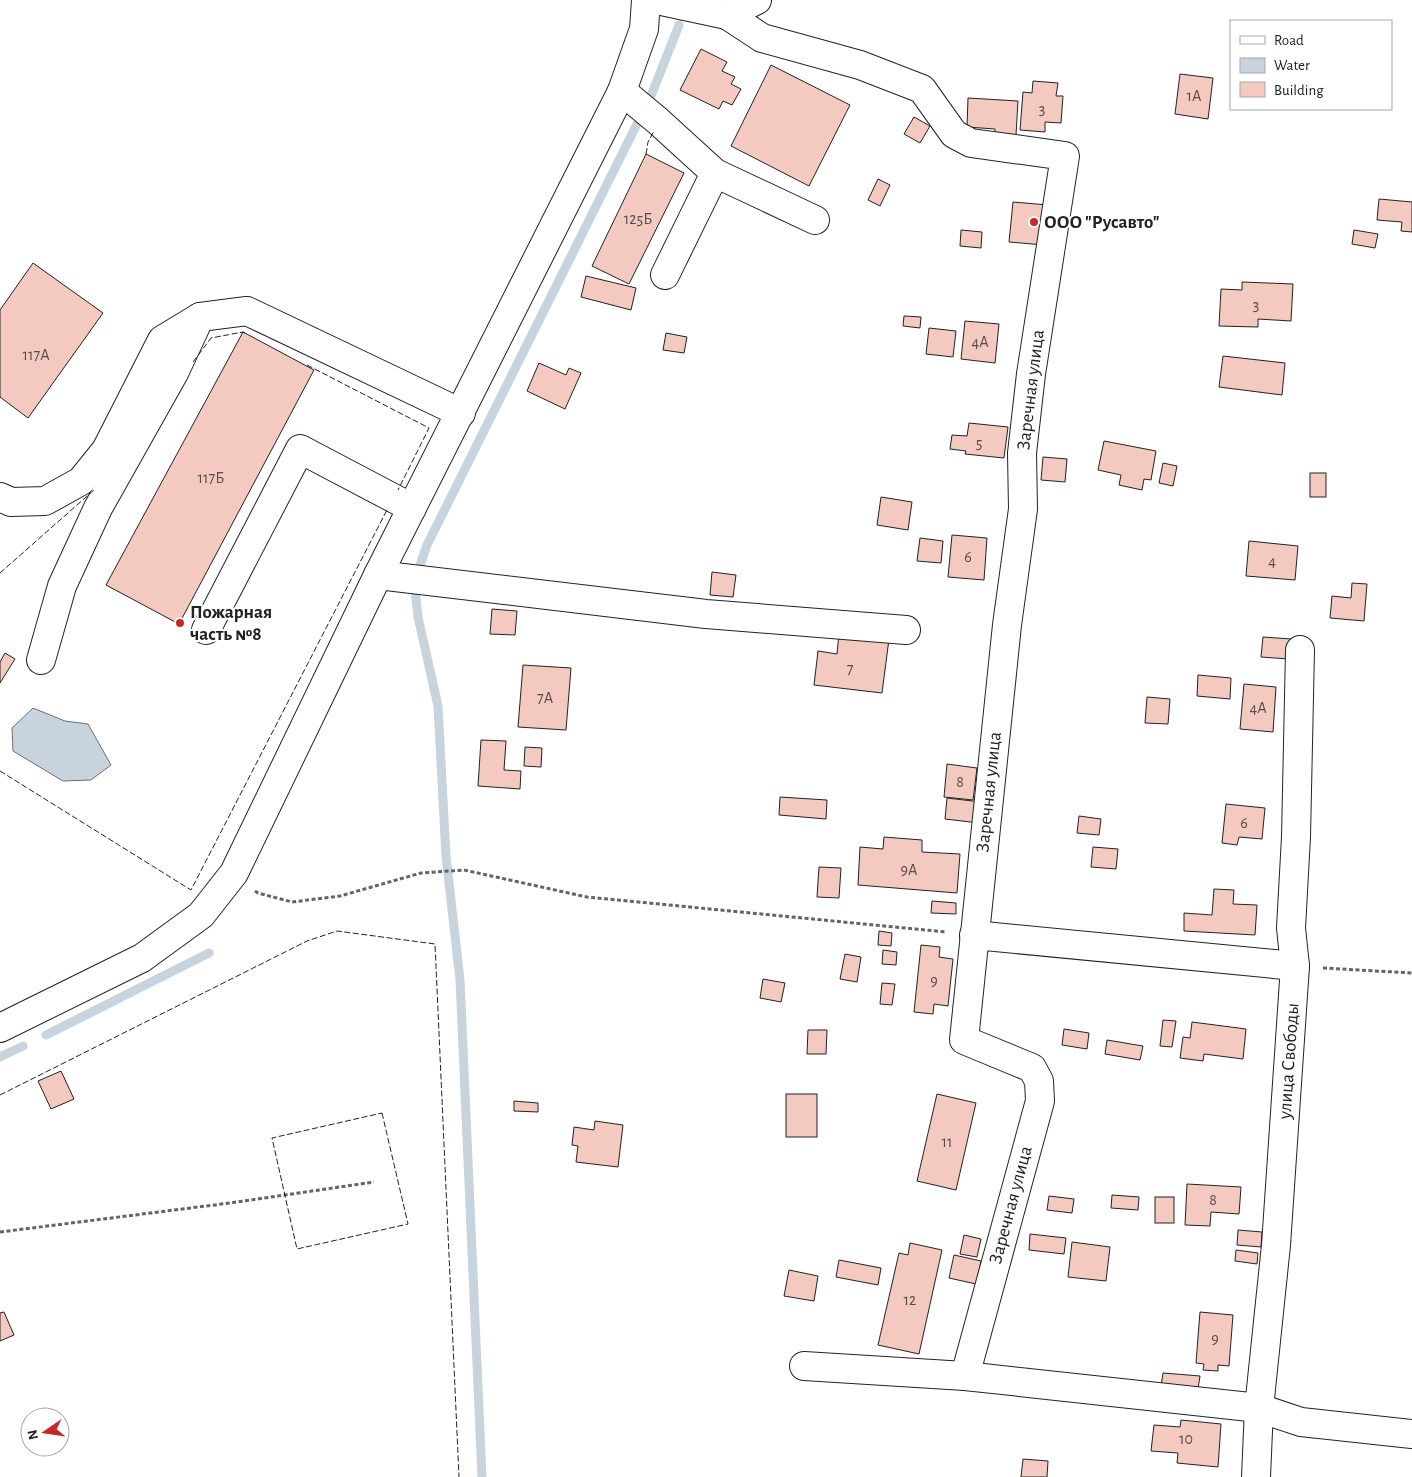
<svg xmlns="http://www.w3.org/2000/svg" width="1412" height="1477" font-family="'Alegreya Sans',sans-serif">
<rect width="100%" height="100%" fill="#fff"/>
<polygon fill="#c7d3dd" stroke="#6f6f6f" points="33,708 65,721 88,724 111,765 91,780 63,781 13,751 12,728"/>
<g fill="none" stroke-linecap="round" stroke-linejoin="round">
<g stroke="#c7d3dd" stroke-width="9">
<polyline points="649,101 679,25"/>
<polyline points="418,571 427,545 637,124"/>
<polyline points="415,589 418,617 438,706 446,856 460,980 482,1477"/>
<polyline points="46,1035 209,953"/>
<polyline points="0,1057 23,1046"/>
</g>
</g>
<g fill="#f3c9c0" stroke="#222">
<polygon points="701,49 727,62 722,71 735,77 731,84 741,89 732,105 723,101 719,109 680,90"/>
<polygon points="771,65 850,105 809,186 731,146"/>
<polygon points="1180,74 1213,78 1208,119 1175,114"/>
<polygon points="1033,81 1058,83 1056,96 1063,96 1061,123 1045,122 1045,132 1020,130 1023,92 1032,93"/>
<polygon points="968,98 1018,101 1016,135 995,134 995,129 967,127"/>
<polygon points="914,117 930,126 920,143 904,134"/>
<polygon points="646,154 684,173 629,284 592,266"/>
<polygon points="878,179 890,185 880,206 868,200"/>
<polygon points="1379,199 1412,202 1412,232 1401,231 1402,222 1377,220"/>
<polygon points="1013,202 1048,205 1044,245 1009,242"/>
<polygon points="961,230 982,232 981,248 960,246"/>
<polygon points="1354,230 1378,234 1375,248 1352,244"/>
<polygon points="33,263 103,313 28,418 0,397 0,310"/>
<polygon points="586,276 636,288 631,310 581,297"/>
<polygon points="1242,282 1293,284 1291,321 1258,319 1258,327 1219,326 1221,289 1242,290"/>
<polygon points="904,316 921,317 920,328 903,326"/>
<polygon points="965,321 999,324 995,363 961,359"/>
<polygon points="929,328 956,331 953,357 926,354"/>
<polygon points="243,332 314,370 179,624 106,585"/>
<polygon points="666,333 687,337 684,353 663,350"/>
<polygon points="1223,356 1285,363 1282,395 1219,387"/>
<polygon points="539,363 566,375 569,368 581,373 565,409 527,391"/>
<polygon points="969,423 1008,427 1004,458 965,454 966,451 950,449 952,435 967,436"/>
<polygon points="1104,441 1156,451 1151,480 1144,479 1142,490 1119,485 1121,475 1098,470"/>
<polygon points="1043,457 1067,459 1065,482 1041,480"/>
<polygon points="1163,463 1177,466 1173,486 1159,483"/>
<rect x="1310" y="473" width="16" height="24"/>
<polygon points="881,497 912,502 908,530 877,525"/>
<polygon points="952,535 987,538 984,580 948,577"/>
<polygon points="920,538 943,541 941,563 917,561"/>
<polygon points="1249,541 1298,546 1295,580 1246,576"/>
<polygon points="712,572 736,575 733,597 710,595"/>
<polygon points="1352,583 1367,584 1364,621 1330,618 1332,596 1351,598"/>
<polygon points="492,609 517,611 515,635 490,634"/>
<polygon points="839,633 889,639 882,693 814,685 818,651 837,654"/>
<polygon points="1263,637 1291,639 1289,659 1261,657"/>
<polygon points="5,653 15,659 0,683 0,662"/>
<polygon points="523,665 571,668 566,730 518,727"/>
<polygon points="1198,675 1231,678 1230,699 1197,696"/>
<polygon points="1244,684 1276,687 1273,732 1240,729"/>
<polygon points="1147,697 1170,699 1168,724 1145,723"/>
<polygon points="481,740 506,741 504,770 521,771 520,789 478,786"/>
<polygon points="525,747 542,748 541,767 524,766"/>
<polygon points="947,764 977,768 973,800 944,797"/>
<polygon points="780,797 827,800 826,819 779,815"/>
<polygon points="947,798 981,802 979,823 945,819"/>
<polygon points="1226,804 1265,808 1262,839 1239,837 1237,845 1222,843"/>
<polygon points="1079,816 1101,819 1099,835 1077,833"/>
<polygon points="884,837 922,840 922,852 960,854 957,893 858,885 860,847 883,849"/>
<polygon points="1093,847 1118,849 1116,869 1091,867"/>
<polygon points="819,867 841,868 839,898 817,897"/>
<polygon points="1214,889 1234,890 1233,904 1257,905 1255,935 1184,931 1184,913 1212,915"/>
<polygon points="932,901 956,903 956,914 931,913"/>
<polygon points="879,931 892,933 891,946 878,945"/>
<polygon points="921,945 940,947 939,957 953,959 948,1006 934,1004 933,1014 914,1012"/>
<polygon points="883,950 897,952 896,965 882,964"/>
<polygon points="845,954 861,957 857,982 840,979"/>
<polygon points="763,979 785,983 781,1002 760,998"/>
<polygon points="882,983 895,984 892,1005 880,1004"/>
<polygon points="1163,1020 1176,1021 1172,1047 1160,1046"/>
<polygon points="1192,1022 1246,1029 1243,1059 1204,1054 1203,1061 1180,1058 1183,1037 1190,1038"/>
<polygon points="1064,1029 1089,1033 1087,1049 1062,1045"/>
<polygon points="808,1030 827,1030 826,1054 807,1054"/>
<polygon points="1107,1040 1143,1046 1140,1060 1105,1054"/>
<polygon points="61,1071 74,1099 51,1109 38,1081"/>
<rect x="786" y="1094" width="31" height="43"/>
<polygon points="937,1094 976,1103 956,1190 917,1181"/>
<polygon points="514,1101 538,1103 538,1112 514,1111"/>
<polygon points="595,1121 623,1125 618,1167 576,1162 578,1146 572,1145 574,1127 594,1130"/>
<polygon points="1187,1184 1241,1187 1239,1214 1211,1212 1210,1226 1185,1225"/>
<polygon points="1112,1195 1139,1197 1138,1210 1111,1208"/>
<polygon points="1049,1196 1074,1199 1072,1213 1047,1210"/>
<rect x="1155" y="1197" width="19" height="26"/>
<polygon points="1238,1230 1262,1232 1261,1247 1237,1245"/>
<polygon points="1030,1234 1066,1238 1064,1254 1029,1250"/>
<polygon points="964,1235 981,1239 977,1257 960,1254"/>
<polygon points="1072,1242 1110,1247 1106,1281 1068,1277"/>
<polygon points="910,1243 942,1250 919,1354 878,1345 899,1253 908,1255"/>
<polygon points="1236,1250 1258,1253 1257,1264 1235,1261"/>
<polygon points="954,1255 981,1261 976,1284 949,1278"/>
<polygon points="839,1260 881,1268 878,1285 836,1277"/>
<polygon points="789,1270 818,1276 814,1301 784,1296"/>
<polygon points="4,1312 14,1335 0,1341 0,1313"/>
<polygon points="1200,1312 1233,1315 1229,1366 1218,1365 1218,1371 1203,1370 1204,1364 1196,1363"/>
<polygon points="1163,1373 1200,1376 1198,1389 1161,1386"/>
<polygon points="1181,1420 1221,1424 1218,1467 1177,1463 1178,1453 1151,1451 1154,1425 1180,1427"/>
<polygon points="1023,1459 1048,1461 1047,1477 1021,1477"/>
</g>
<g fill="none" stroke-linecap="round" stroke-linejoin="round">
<g stroke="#222" stroke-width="30">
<g id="minor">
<polyline points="657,0 727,15 757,0"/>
<polyline points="727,15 762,38 860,65 922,89 954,134 971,143 1065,156 1031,374 1022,453 1023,509 1007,625 964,1040 1032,1068 1039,1081 1040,1101 965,1376"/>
<polyline points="622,91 658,121 715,173 815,220"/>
<polyline points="665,275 715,173"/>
<polyline points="0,497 11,502 45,501 81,481 106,450 162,340 200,317 247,311 461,413"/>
<polyline points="378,575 706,614 906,630"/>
<polyline points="206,630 300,449 412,508"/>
<polyline points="41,660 62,586 98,508 174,373 200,317"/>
<polyline points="974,935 1295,966 1276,1245 1259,1408 1256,1477"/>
<polyline points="1295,966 1291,928 1296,837 1300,650"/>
<polyline points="0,1028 142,958 201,915 234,873 378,575 622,91 644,29 646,0"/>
<polyline points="804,1366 965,1376 1259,1408 1301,1422 1412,1434"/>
</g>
</g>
<g stroke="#646464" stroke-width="3" stroke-dasharray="4 2.5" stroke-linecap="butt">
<polyline points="255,891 258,893 292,902 340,896 421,873 464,870 587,897 946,932"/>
<polyline points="1323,968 1412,973"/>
<polyline points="0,1232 230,1203 374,1182"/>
</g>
<use href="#minor" stroke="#fff" stroke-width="28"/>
<g stroke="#222" stroke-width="1" stroke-dasharray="6 2.5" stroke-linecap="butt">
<polyline points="646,154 648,142 654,131"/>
<polyline points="193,362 211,338 243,332 245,333"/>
<polyline points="307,365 429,428 398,490"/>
<polyline points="0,573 94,490"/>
<polyline points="0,771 191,890 388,508"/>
<polyline points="0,1095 307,941 337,931 435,944 459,1477"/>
<polygon points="382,1113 408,1224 297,1249 272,1138"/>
</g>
</g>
<g fill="#c62828" stroke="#fff" stroke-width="2">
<circle cx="1034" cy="222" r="5"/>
<circle cx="180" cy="623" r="5"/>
</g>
<g text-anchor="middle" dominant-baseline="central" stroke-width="4" stroke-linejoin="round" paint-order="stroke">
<g font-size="16" fill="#564c4a">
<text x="1194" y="96">1А</text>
<text x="1042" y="109">3</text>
<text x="638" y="219">125Б</text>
<text x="1256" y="305">3</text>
<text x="980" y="342">4А</text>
<text x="36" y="355">117А</text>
<text x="979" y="443">5</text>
<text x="211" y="478">117Б</text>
<text x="968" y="557">6</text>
<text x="1272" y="561">4</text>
<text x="850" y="669">7</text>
<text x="545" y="698">7А</text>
<text x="1258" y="708">4А</text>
<text x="960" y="782">8</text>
<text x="1244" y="823">6</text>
<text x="909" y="870">9А</text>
<text x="934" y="981">9</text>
<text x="947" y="1142">11</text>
<text x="1213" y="1200">8</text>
<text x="910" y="1300">12</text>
<text x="1215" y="1339">9</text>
<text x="1186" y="1439">10</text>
</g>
<g font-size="19" font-weight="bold" fill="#222" stroke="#fff" text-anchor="start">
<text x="1044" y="222">ООО "Русавто"</text>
<text x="190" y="612">Пожарная<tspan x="190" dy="22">часть №8</tspan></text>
</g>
<g font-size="19" fill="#222" stroke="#fff">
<text transform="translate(1031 390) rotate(-83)">Заречная улица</text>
<text transform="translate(989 792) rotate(-84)">Заречная улица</text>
<text transform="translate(1289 1061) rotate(-86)">улица Свободы</text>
<text transform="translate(1011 1205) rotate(-75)">Заречная улица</text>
</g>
</g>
<rect x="1230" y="20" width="162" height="90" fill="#ffffff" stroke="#a7a7a7"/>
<rect x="1240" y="36" width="25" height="8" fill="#ffffff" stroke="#a7a7a7"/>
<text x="1274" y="45" font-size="15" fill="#222222">Road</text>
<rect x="1240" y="58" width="25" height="15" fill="#c7d3dd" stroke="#a7a7a7"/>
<text x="1274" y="70" font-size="15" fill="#222222">Water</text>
<rect x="1240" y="82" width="25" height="15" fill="#f3c9c0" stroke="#a7a7a7"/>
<text x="1274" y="95" font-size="15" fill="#222222">Building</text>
<g transform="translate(45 1432) rotate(257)"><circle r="24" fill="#ffffff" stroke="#a7a7a7"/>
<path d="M0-4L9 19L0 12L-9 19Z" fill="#c62828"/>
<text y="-8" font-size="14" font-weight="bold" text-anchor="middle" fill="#222222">N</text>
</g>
</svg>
